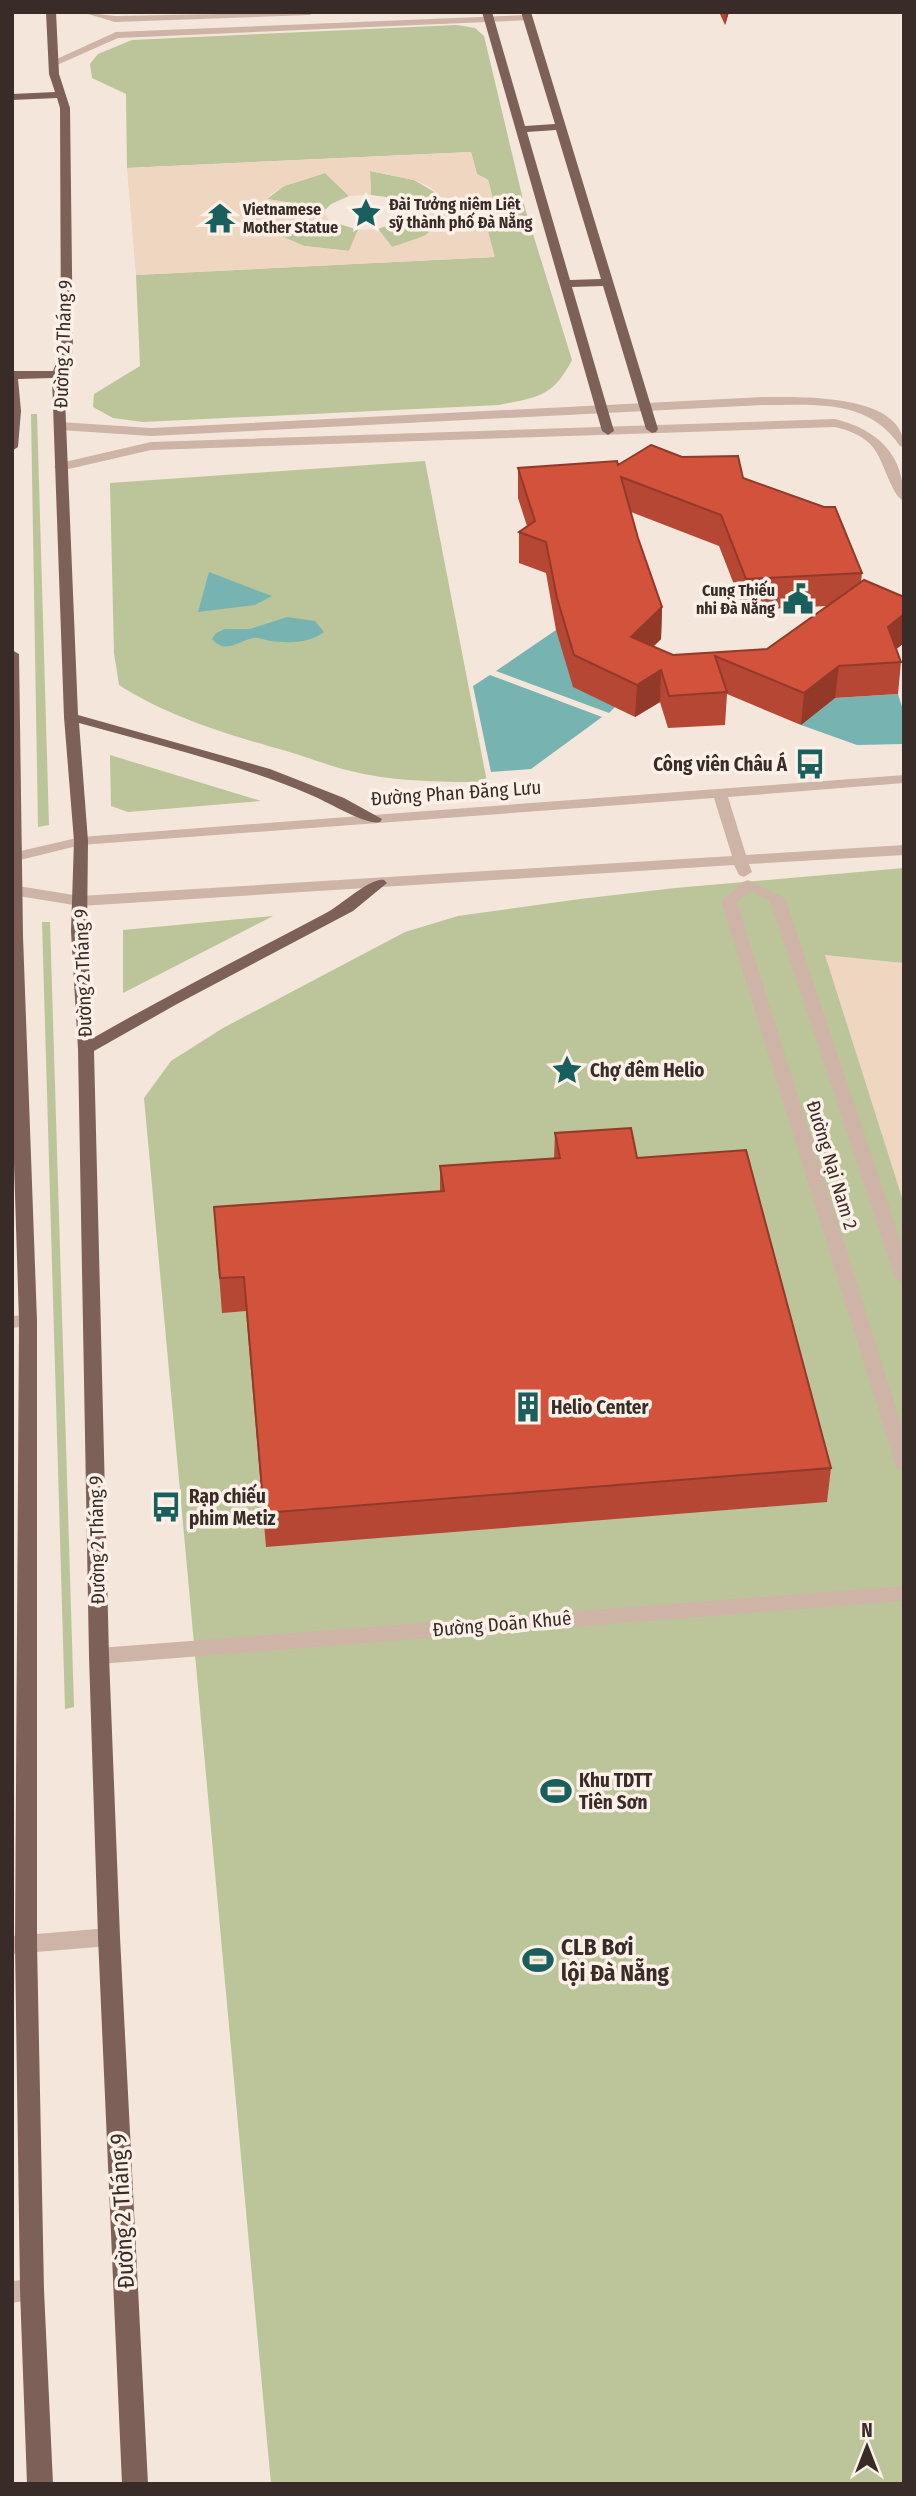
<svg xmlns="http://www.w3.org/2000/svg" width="916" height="2496" font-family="'Fira Sans Condensed',sans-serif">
<rect width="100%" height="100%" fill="#f4e6db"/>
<g fill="#bbc599">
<path d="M457,25L475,28L484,36L525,208L572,360C553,397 538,397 499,405L143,422L113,418L93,407L94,394L140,366L136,275L494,257L488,232L499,222L488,180L477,174L471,152L127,168L126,94L92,78L90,64L98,54L132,40Z"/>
<polygon points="370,171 414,180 441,196 403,205 386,197 371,195"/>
<polygon points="325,173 349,196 331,204 326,209 267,199 284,186"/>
<path d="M405,216H446C433,235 414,242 392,247L378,229L400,221Z"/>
<polygon points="330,221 358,230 349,251 304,246 278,235"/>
<polygon points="31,414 37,414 49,825 38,827"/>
<path d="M425,461L487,782C446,782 405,782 364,774C332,768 303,755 272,747C219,732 166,715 119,685L114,653L110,483Z"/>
<polygon points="110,755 261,801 128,812 111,806"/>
<polygon points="904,868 904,2484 271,2484 144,1098 171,1061 223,1028 405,932 458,916 580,899 675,888"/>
<polygon points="273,916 123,993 123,930"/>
<polygon points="42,922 50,922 74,1707 65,1709"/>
</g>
<g fill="#eed6c1" fill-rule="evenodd">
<path d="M471,152L477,174L488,180L499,222L488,232L495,257L136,275L127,168ZM370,171L414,180L430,187L440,196L403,205L405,216H445L439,226L427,235L392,247L378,229L358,230L349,251L304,246L279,235L330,221L325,215L326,209L268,199L270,195L284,186L325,173L349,196L371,195Z"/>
<polygon points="825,955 904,963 904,1204"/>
</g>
<g fill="#77b4b1">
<polygon points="209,572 272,596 255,605 198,612"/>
<path d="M287,617L315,621L324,632C308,644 289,643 270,641C264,640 258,637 253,638C238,641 226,655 212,639L216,633L225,629H250Z"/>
<polygon points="603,628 615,707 609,713 496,671 556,630"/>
<polygon points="490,675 602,717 531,769 491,772 473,686"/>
<polygon points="898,694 904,713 904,744 857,745 801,725 835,698"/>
</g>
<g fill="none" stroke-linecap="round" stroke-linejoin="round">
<g fill="#ceb4a6" fill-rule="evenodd">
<polygon points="81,12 115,16 315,12 310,15 115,22"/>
<polygon points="528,15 532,16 532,20 118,38 57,65 48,63 116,32"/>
<path d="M763,397C801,397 904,393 904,447L900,446C868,398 814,405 763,405L151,436L60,430L54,426L60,422L151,428Z"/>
<path d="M835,419C878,430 904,454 904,501C890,495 884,457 870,444C860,434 847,430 835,427L151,450L60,471L54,467L56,464L151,442Z"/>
<polygon points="904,775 904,783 728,797 746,855 904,845 904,855 749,864 752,872 744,877 739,875 734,865 80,906 12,895 12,885 80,896 732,856 714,798 81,845 12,862 12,853 81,837"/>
<polygon points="748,880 785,898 904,1251 904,1284 895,1278 770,901 750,891 737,902 904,1433 904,1471 897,1469 895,1464 721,901 743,882"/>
<polygon points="28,1315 34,1317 37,1321 34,1325 12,1328 12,1316"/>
<polygon points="904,1586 904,1601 99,1664 92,1662 89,1656 92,1650 99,1648"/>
<polygon points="109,1928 117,1930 120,1937 117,1944 109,1946 12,1954 12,1936"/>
<polygon points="32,2279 40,2282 44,2290 40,2298 12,2303 12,2281"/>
</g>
<g fill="#7d6057" fill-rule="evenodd">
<path d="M46,12H56L59,74L70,108L73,352L64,374L78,715L270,769L344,798L382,819L380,822C367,826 326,801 311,795C236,763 157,745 79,723L88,841L87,931L93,1038C170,994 248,954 326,913C340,906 371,877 384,880L387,883L353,911L177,1004L94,1051L109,1656L120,1937L148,2484H122L98,1937L89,1656L78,1049L71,931L74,841L64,717L52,378L18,379L21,411L18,447L12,451V371H53L61,352L60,108L57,98L12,100V94L55,92L49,74Z"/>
<path d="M482,12H492L525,126L555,124L521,12H531L658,429L656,432L652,433L646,429L603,286L572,287L614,431L608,435L602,431ZM556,130L601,279L570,280L527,132Z"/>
<polygon points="12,650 19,654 23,936 37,1321 37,1944 44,2290 53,2484 27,2484 20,2290 15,1944 19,1321 12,1100"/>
</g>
</g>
<g fill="#b54734" fill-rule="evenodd">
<polygon points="719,12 729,12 725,25"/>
<path d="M682,457L743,478L862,573L861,582L904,597V643L896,649L901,662L898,694L835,698L801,725L727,694L725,725L668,728L660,702L635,717L573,687L556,630L546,573L519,563V532L527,526L518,498V468L618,465ZM631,512L719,546L744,610L827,606L767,649L673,655L653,647L661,639L662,607L638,538Z"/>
<polygon points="555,1133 637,1158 831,1468 827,1502 266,1547 246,1311 222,1313 214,1207 440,1191 440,1166 554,1159"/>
</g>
<g fill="#93392a">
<polygon points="726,12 729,12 725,25"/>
<polygon points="662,607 661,639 629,669 631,637"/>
<polygon points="904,614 904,643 884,659 888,627"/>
<polygon points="839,666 835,698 801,725 804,693"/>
<polygon points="661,670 660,702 635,717 637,685"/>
</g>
<g fill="#d2523c" stroke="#93392a" stroke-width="2">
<polygon points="651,445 682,457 738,456 743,478 824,507 835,507 862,573 746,579 721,515 621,477 638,538 662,607 631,637 673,655 767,649 864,580 904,597 904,614 888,627 901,662 839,666 804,693 715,656 727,692 669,696 661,670 637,685 574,655 557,598 546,542 519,532 535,521 518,468 617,461 618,465"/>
<polygon points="631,1128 637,1158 746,1150 831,1468 264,1513 244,1277 220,1278 214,1207 444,1191 440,1166 560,1158 555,1133"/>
</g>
<defs>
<g id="sight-bare" transform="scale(2.415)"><path d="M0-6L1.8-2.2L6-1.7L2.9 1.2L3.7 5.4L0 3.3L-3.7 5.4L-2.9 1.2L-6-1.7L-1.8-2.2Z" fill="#185f5d" stroke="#fbf1e8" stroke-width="2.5" paint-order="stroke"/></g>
<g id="temple-bare" transform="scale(2.415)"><path d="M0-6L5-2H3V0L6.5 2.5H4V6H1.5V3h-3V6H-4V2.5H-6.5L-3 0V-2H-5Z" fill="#185f5d" stroke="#fbf1e8" stroke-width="2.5" paint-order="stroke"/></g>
<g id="civic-bare" transform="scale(2.415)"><path d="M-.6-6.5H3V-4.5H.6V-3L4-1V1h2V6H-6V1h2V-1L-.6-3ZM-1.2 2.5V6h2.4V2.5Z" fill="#185f5d" stroke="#fbf1e8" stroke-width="2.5" paint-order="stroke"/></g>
<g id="bus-bare" transform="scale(2.415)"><path d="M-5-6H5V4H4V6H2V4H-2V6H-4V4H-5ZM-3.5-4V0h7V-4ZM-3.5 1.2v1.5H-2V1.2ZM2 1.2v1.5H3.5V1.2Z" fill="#185f5d" stroke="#fbf1e8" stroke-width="2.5" paint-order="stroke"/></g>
<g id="building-bare" transform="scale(2.415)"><path d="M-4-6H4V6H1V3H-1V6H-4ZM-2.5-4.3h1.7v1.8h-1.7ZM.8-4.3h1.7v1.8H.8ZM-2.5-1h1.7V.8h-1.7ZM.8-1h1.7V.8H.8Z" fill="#185f5d" stroke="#fbf1e8" stroke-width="2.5" paint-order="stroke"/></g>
<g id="stadium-bare" transform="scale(2.415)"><path d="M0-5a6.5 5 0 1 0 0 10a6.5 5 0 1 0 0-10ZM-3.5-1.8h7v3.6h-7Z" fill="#185f5d" stroke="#fbf1e8" stroke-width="2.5" paint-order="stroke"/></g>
</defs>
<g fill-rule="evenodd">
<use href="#sight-bare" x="366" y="213"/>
<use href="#temple-bare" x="220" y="218"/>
<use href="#civic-bare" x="798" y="599"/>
<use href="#bus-bare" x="810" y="764"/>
<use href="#sight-bare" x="567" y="1070"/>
<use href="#building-bare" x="528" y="1407"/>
<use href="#bus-bare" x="166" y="1507"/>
<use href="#stadium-bare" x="556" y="1791"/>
<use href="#stadium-bare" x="538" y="1960"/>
</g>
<g text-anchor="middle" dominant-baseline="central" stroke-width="7" stroke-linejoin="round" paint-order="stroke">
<g font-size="16" font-weight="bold" fill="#392b27" stroke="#fbf1e8" text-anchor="start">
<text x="389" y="204">Đài Tưởng niệm Liệt<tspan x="389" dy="18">sỹ thành phố Đà Nẵng</tspan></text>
<text x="243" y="209">Vietnamese<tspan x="243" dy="18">Mother Statue</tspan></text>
<text x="775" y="590" text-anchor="end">Cung Thiếu<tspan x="775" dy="18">nhi Đà Nẵng</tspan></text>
</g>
<g font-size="19" fill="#392b27" stroke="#fbf1e8">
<text transform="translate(63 344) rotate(-88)">Đường 2 Tháng 9</text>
<text transform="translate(456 793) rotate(-4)">Đường Phan Đăng Lưu</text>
<text transform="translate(83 973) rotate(-92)">Đường 2 Tháng 9</text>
<text transform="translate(832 1165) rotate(73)">Đường Nại Nam 2</text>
<text transform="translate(97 1540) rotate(-91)">Đường 2 Tháng 9</text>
<text transform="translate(502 1624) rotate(-5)">Đường Doãn Khuê</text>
</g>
<g font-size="19" font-weight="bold" fill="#392b27" stroke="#fbf1e8" text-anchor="start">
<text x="787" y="764" text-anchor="end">Công viên Châu Á</text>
<text x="590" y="1070">Chợ đêm Helio</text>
<text x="551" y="1407">Helio Center</text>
<text x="189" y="1496">Rạp chiếu<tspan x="189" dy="22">phim Metiz</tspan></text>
<text x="579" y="1780">Khu TDTT<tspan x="579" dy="22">Tiên Sơn</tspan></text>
</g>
<g font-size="23" font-weight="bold" fill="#392b27" stroke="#fbf1e8" text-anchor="start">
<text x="561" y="1947">CLB Bơi<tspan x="561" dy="26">lội Đà Nẵng</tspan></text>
</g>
<g font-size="23" fill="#392b27" stroke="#fbf1e8">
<text transform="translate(122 2211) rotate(-93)">Đường 2 Tháng 9</text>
</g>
</g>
<rect width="916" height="2496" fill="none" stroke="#392b27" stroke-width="28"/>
<g transform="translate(867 2447)" stroke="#fbf1e8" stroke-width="5" paint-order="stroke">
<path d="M0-5L12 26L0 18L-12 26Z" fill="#392b27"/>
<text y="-10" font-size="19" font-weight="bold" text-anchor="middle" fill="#392b27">N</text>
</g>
</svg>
